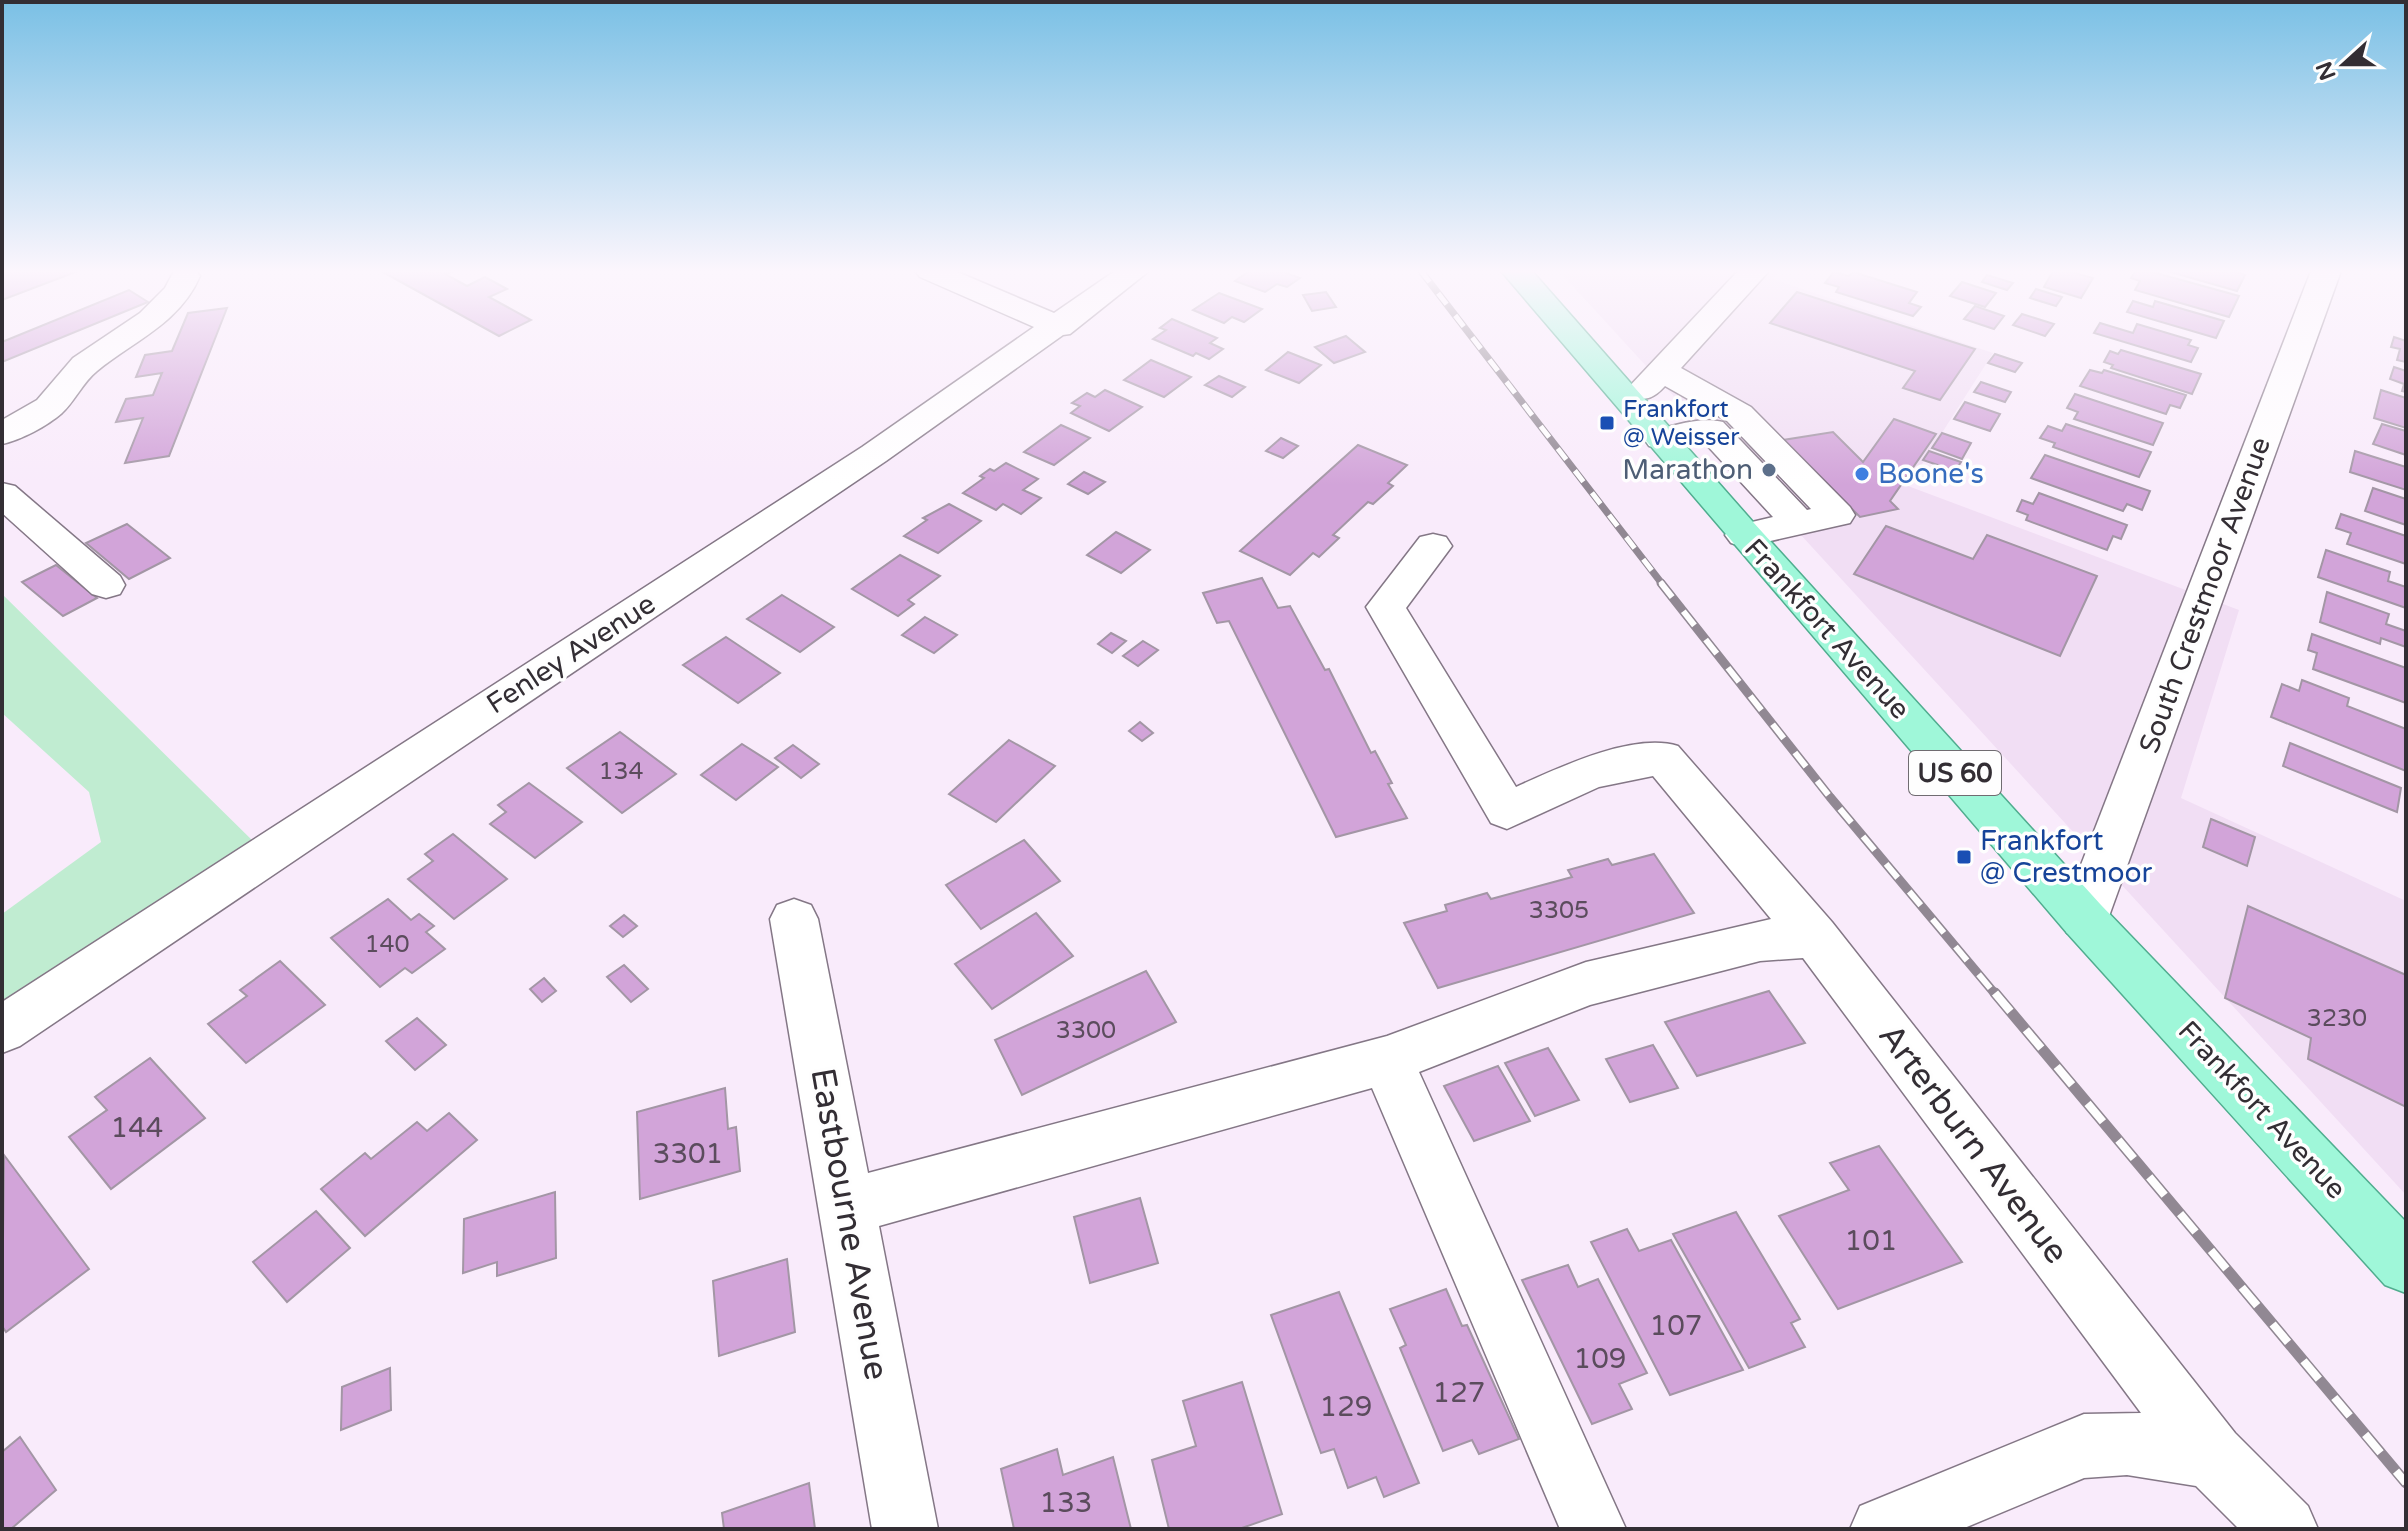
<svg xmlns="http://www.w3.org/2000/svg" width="2408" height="1531" font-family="'Varela Round',sans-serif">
<rect width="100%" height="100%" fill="#f9ebfb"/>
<polygon fill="#f1def4" points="1559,271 1779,271 1773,279 1993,353 1908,486 2239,610 2181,798 2406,901 2406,1195"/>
<polygon fill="#c0ecd1" points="2,594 260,848 2,1012 2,914 101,842 89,792 2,713"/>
<g fill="#d2a4d9" stroke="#a396a5" stroke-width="2">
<polygon points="4,271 78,271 2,300"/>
<polygon points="381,271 453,271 445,274 467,286 485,277 507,289 489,297 531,320 499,336"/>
<polygon points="1249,271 1281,271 1300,278 1287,287 1277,284 1265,292 1235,281"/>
<polygon points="2053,271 2069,271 2093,278 2081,298 2044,287"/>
<polygon points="2135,271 2149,271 2239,296 2229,317 2135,290 2140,281 2131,278"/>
<polygon points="2167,271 2233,271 2245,275 2237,291"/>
<polygon points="1834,272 1849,276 1853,272 1917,292 1909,303 1921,307 1913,316 1836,292 1839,287 1825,283"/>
<polygon points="1987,275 2013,283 2007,290 1982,282"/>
<polygon points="1962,282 1996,293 1985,307 1950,296"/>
<polygon points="2036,289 2062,297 2056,306 2030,298"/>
<polygon points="129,290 148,302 2,362 2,342"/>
<polygon points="1326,292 1336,307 1312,311 1303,295"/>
<polygon points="1797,292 1975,349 1940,400 1903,388 1915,371 1770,323"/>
<polygon points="1219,293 1262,309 1244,322 1232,317 1224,323 1193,310"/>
<polygon points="2133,301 2153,307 2155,301 2224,321 2216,338 2127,312"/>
<polygon points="1975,306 2004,316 1994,329 1964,319"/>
<polygon points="227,308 169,456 125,463 143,418 116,422 126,399 153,395 162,373 136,377 145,355 172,351 188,313"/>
<polygon points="2022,314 2054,324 2045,336 2013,325"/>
<polygon points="1172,319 1217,338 1210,343 1223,349 1209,359 1196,353 1193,356 1153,339 1166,330 1160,328"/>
<polygon points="2100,323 2133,333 2137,324 2191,340 2188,345 2198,348 2191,362 2094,333"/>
<polygon points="1346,336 1365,352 1334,363 1315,347"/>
<polygon points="2394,337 2406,341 2406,362 2397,360 2400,349 2391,347"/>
<polygon points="2121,350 2201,374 2192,394 2111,368 2113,365 2104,362 2110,351 2118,354"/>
<polygon points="1288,352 1321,365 1299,383 1266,370"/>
<polygon points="1995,354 2022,363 2015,372 1988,363"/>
<polygon points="1151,360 1191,377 1164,397 1124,380"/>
<polygon points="2394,367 2406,371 2406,392 2402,391 2404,384 2390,379"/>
<polygon points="2090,370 2102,373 2104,370 2186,395 2180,408 2170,405 2166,414 2080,386"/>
<polygon points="1219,376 1245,387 1232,397 1205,385"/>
<polygon points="1981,382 2011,392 2005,402 1974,392"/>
<polygon points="1105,390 1142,407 1109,431 1071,413 1080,406 1072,403 1087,393 1095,397"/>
<polygon points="2381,390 2406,398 2406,428 2374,418"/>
<polygon points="2075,394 2163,423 2153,445 2074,419 2078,412 2067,408"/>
<polygon points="1965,402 2000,414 1990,431 1954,419"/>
<polygon points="1894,419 1936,434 1890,501 1898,509 1860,517 1783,440 1833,432 1863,462"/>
<polygon points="2066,424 2151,452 2139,477 2053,447 2055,443 2040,438 2048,426 2062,431"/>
<polygon points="2382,424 2406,431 2406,455 2373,444"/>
<polygon points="1061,425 1090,438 1054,465 1024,452"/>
<polygon points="1942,433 1971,443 1962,459 1932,448"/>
<polygon points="1281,438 1298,446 1283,458 1266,451"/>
<polygon points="1358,445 1407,465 1388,483 1393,486 1373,504 1368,502 1333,535 1339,538 1319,557 1313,553 1290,575 1240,551"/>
<polygon points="1929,451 1961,462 1955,471 1923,460"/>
<polygon points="2355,451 2406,467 2406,490 2350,472"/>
<polygon points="2045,455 2150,491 2142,510 2127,504 2123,511 2031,478"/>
<polygon points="1006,463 1038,479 1023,490 1041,498 1021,514 1003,504 996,510 963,493 984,478 980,476 990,469 994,471"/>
<polygon points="1084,472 1105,482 1088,494 1068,484"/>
<polygon points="2373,488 2406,499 2406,525 2365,511"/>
<polygon points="2039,493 2127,525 2121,539 2113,536 2107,550 2026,520 2028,515 2017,511 2022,500 2033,504"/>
<polygon points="949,504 981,521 938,553 904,536 927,520 923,518"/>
<polygon points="2341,514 2406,536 2406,564 2347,544 2351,533 2336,528"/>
<polygon points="127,524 170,558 129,579 86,543"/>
<polygon points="1886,526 1973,559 1987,535 2097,576 2060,656 1854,574"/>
<polygon points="1116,532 1150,550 1121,573 1087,555"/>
<polygon points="2326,550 2390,572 2388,581 2406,587 2406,608 2318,577"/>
<polygon points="900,555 940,576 908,600 914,604 898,616 852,589"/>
<polygon points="56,565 97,598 63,616 22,582"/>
<polygon points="1262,578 1278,608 1290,606 1325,670 1329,669 1371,753 1375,751 1392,783 1388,784 1407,818 1336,837 1229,621 1217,623 1203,593"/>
<polygon points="2327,592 2389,614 2386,624 2406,631 2406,647 2381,638 2380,644 2320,622"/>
<polygon points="782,595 834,627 800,652 747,619"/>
<polygon points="925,617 957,635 934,653 902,635"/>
<polygon points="1111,633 1126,641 1112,653 1098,644"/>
<polygon points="2312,634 2406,668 2406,703 2313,669 2317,653 2308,650"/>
<polygon points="726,637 780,673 738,703 683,665"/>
<polygon points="1143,641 1158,650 1138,666 1123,656"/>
<polygon points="2302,680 2349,698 2347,706 2406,729 2406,771 2271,717 2282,684 2299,691"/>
<polygon points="1140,722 1153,733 1142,741 1129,731"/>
<polygon points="620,732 676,774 622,813 567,768"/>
<polygon points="1009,740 1055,766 996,822 949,794"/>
<polygon points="2290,743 2401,788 2397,812 2283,766"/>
<polygon points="742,744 778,767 736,800 701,775"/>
<polygon points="793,745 819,764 801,778 775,758"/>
<polygon points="529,783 582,822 535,858 490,824 506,812 498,805"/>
<polygon points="2211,819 2255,837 2247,866 2203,847"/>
<polygon points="453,834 507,879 454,919 408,879 433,861 425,854"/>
<polygon points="1024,840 1060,881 981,929 946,885"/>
<polygon points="1654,854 1694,913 1438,988 1404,923 1447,911 1445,905 1487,893 1491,899 1572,877 1568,870 1608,859 1612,865"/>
<polygon points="388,899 411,920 419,914 434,926 426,932 445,949 412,973 405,968 380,987 331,938"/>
<polygon points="2248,906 2406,975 2406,1107 2308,1059 2311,1038 2225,998"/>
<polygon points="1036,913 1073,956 992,1009 955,964"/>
<polygon points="624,915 637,926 623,937 610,926"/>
<polygon points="280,961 325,1005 246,1063 208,1024 247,996 240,990"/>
<polygon points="624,965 648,989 631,1002 607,977"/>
<polygon points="1146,971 1176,1022 1022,1095 995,1040"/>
<polygon points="544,978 556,991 542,1002 530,989"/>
<polygon points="1769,991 1805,1043 1697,1076 1665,1022"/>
<polygon points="417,1018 446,1045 415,1070 386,1041"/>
<polygon points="1653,1045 1678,1088 1630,1102 1606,1059"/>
<polygon points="1548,1048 1579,1100 1535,1116 1505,1063"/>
<polygon points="150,1058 205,1118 111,1189 69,1137 107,1110 95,1097"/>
<polygon points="1498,1066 1530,1121 1474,1141 1444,1086"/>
<polygon points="725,1088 728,1129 736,1127 740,1171 640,1199 637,1112"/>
<polygon points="449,1113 477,1140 365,1236 321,1189 365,1153 371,1159 417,1122 427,1131"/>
<polygon points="1879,1146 1962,1262 1838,1309 1779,1216 1849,1190 1830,1163"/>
<polygon points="4,1155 89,1269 6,1332 2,1326"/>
<polygon points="555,1192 556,1258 497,1276 497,1262 463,1273 464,1219"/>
<polygon points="1140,1198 1158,1263 1090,1283 1074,1217"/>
<polygon points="316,1211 350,1248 287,1302 253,1262"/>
<polygon points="1736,1212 1800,1319 1791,1323 1805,1347 1749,1368 1673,1234"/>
<polygon points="1627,1229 1639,1251 1671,1240 1743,1370 1670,1395 1591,1242"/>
<polygon points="787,1259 795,1332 719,1356 713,1281"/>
<polygon points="1568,1265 1578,1287 1598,1279 1647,1373 1619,1384 1632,1409 1592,1424 1522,1280"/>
<polygon points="1446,1289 1462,1326 1467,1325 1519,1439 1479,1454 1472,1440 1443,1451 1400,1348 1406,1345 1390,1309"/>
<polygon points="1339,1292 1419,1483 1384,1497 1376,1477 1348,1488 1334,1449 1321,1453 1271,1315"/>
<polygon points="390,1368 391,1410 341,1430 342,1387"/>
<polygon points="1242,1382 1282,1514 1239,1529 1169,1529 1152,1460 1196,1446 1183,1401"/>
<polygon points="20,1437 56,1490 11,1529 2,1529 2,1452"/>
<polygon points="1057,1449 1063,1475 1113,1457 1131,1529 1014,1529 1001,1469"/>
<polygon points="809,1483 815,1529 724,1529 722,1513"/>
</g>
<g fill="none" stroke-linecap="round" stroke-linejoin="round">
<g stroke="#847786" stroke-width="3">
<g id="minor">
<path d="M174,271H196L200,276C180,323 135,340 97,371C83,382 75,401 62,413C47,426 21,440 2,444V420L37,400L73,358L140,313L165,288Z"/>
<polygon points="915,271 955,271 1054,313 1115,271 1149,271 1070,334 1063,335 886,461 20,1046 2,1053 2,1002 862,447 1034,327 920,277"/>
<path d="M1738,271H1769L1681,368L1751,407L1850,507L1855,515L1850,523L1744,547L1731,543L1725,535L1731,527L1773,517L1703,441L1661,449L1649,446L1644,439L1649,432C1672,426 1700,416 1723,422L1807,510L1811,509L1727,421L1665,386C1654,398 1647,401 1631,397L1626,390Z"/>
<polygon points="2311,271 2341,271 2108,919 2101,933 2084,939 2067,933 2060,919"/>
<polygon points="2,483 15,486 120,576 125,585 120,594 106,598 92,594 2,513"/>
<path d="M1433,534L1446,537L1452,546L1406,608L1516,787C1558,768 1633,732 1678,746L1832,922L2235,1433L2308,1506L2318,1529H2239L2196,1486L2127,1475L2084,1478L1962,1529H1850L1860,1506L2084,1414L2141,1413L1803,958L1760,961L1590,1005L1419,1072L1626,1529H1560L1372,1088L879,1226L938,1529H872L770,919L777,905L794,899L811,905L818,919L868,1173L1387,1036L1586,962L1771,919L1653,776L1599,787L1507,829L1491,823L1366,607L1420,537Z"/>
</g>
</g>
<g stroke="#50ad8f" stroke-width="3">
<polygon id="major" points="1501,271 1532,271 1753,522 2101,905 2406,1222 2406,1293 2385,1285 2067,933"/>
</g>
<use href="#minor" fill="#fff" fill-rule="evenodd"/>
<use href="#major" fill="#9ff7d9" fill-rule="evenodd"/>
<g stroke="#918893" stroke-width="7">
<polyline id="rail-far2" points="1421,271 1663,585"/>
</g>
<g stroke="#918893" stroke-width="9">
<polyline id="rail-far1" points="1661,583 1830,797 1996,995"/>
</g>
<g stroke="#918893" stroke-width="11">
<polyline id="rail" points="1995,993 2406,1483"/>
</g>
<use href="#rail-far2" stroke="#fefefe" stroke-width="5" stroke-dasharray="14" stroke-linecap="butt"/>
<use href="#rail-far1" stroke="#fefefe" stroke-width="6" stroke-dasharray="18" stroke-linecap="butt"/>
<use href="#rail" stroke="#fefefe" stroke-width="8" stroke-dasharray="24" stroke-linecap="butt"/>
</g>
<linearGradient id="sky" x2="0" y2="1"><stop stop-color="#7ac0e5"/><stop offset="0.56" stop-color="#fcf6fd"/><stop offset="1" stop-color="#fcf6fd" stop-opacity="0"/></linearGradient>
<rect width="2408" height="485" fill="url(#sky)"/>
<g fill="#1a4fb4" stroke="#fefefe" stroke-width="3">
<rect x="1599" y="415" width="16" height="16" rx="4"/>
<rect x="1956" y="849" width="16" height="16" rx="4"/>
</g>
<circle fill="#5c6f8a" stroke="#fefefe" stroke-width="3" cx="1769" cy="470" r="8"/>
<circle fill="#3f7fe0" stroke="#fefefe" stroke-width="3" cx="1862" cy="474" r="8"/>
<g text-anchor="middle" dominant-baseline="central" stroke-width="7" stroke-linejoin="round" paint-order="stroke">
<g font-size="24" fill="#164399" stroke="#fefefe" text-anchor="start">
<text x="1623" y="409">Frankfort<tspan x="1623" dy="28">@ Weisser</tspan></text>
</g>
<g font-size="24" fill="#5b4c5d">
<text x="621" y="771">134</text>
<text x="1559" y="910">3305</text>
<text x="387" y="944">140</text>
<text x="2337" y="1018">3230</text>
<text x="1086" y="1030">3300</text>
</g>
<rect fill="#fefefe" stroke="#706c71" stroke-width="2" x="1909" y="751" width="92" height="44" rx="6"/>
<g font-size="26" font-weight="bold" fill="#332e34">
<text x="1955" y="773">US 60</text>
</g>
<g font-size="28" fill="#4e5e75" stroke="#fefefe" text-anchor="end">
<text x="1753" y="470">Marathon</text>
</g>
<g font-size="28" fill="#366cbe" stroke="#fefefe" text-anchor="start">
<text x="1878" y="474">Boone's</text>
</g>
<g font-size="28" fill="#332e34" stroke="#fefefe">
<text transform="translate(2205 595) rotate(-70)">South Crestmoor Avenue</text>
<text transform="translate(1827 629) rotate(48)">Frankfort Avenue</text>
<text transform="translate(571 654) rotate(-33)">Fenley Avenue</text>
<text transform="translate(2262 1110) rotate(47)">Frankfort Avenue</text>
</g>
<g font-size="28" fill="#164399" stroke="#fefefe" text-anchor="start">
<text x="1980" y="841">Frankfort<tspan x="1980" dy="32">@ Crestmoor</tspan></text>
</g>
<g font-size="28" fill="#5b4c5d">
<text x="137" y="1128">144</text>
<text x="688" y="1154">3301</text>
<text x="1871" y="1241">101</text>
<text x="1676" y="1326">107</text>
<text x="1600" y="1359">109</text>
<text x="1459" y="1393">127</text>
<text x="1346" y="1407">129</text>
<text x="1066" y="1503">133</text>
</g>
<g font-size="34" fill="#332e34" stroke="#fefefe">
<text transform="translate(1973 1144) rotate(53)">Arterburn Avenue</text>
<text transform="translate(849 1224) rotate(80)">Eastbourne Avenue</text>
</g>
</g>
<rect width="2408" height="1531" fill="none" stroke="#332e34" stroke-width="8"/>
<g transform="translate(2344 64) rotate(249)" stroke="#fefefe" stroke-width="6" paint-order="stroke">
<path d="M0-6L14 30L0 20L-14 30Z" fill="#332e34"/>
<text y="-12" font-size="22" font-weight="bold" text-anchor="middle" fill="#332e34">N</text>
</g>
</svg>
